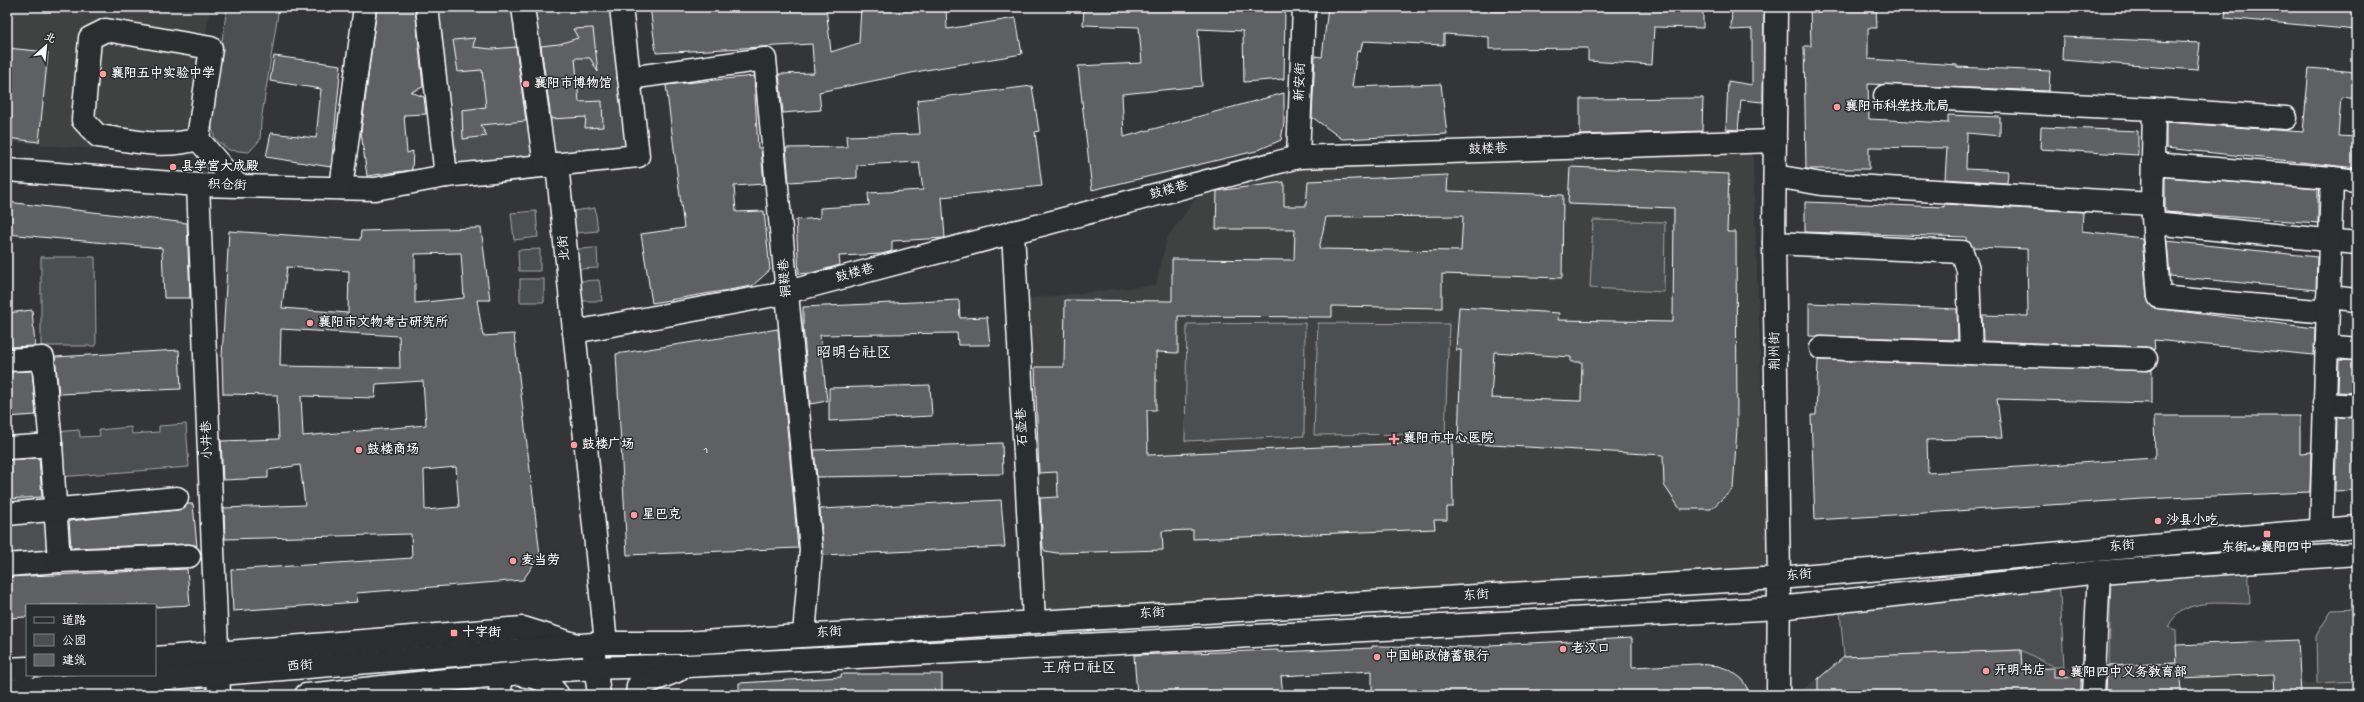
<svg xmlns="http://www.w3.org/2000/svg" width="2364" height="702" font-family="'Gochi Hand','LXGW WenKai TC',sans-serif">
<rect width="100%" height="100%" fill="#333536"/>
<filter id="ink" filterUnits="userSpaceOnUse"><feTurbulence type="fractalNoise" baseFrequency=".025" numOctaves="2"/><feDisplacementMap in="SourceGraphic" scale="8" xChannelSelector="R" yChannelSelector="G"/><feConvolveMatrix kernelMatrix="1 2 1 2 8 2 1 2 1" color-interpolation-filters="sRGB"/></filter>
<g filter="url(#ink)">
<g fill="#404243">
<polygon points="7,7 210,7 186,156 7,142"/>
<polygon points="1752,142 1769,579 1034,621 1016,300 1156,285 1167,238 1210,180 1298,157"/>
<polygon points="2298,640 2301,683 2357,681 2357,695 1796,695 1844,657 2021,650 2054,667 2109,666 2177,663 2176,645"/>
</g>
<g fill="#4c4f50" stroke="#a6a7a8">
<polygon points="227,7 279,7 261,121 260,140 249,152 229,150 215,139 210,120"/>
<polygon points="427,7 621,7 638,156 446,176"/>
<polygon points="595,208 598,231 576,233 573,211"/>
<polygon points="536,211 538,237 514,240 511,213"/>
<polygon points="1593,220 1665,222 1664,292 1590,288"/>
<polygon points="597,248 598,268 578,269 576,249"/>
<polygon points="540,249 540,271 519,271 518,250"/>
<polygon points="41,257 95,257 96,346 41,346"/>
<rect x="520" y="279" width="24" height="23"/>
<polygon points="599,280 602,301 581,301 579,281"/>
<polygon points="1305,323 1304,436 1185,441 1187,324"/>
<polygon points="1318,323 1449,324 1445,434 1314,435"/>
<polygon points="186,424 189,467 59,477 55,432 79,430 80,437 100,436 99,430 131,427 132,434 159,432 159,426"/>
<polygon points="46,518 49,550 7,553 7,521"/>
<path d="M2248,561L2250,604C2221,604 2183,596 2168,627L2176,630L2177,663L2109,666L2111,571Z"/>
<polygon points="2059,576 2064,667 2054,667 2021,650 1844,657 1839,600"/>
<polygon points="2357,609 2357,681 2317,683 2316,636 2332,610"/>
</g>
<g fill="#5f6162" stroke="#fff" fill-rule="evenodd">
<polygon points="377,7 415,7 423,87 411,92 424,97 426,114 404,115 407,153 413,151 412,170 367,176 361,132"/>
<polygon points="650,7 826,7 831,52 859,43 861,7 946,7 947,29 1016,18 1022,54 926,70 819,92 821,110 783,113 779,74 814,73 812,44 656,53"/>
<polygon points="1084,7 1285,7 1284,79 1244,82 1243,31 1198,29 1202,86 1122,94 1124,137 1284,93 1284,123 1281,140 1256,151 1092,190 1078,66 1142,63 1139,27 1083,25"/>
<polygon points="1328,7 1491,7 1490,11 1588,10 1588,7 1703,7 1703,28 1654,27 1652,65 1588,61 1588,48 1489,49 1489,37 1444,34 1444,45 1363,41 1360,52 1357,51 1352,87 1441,84 1447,134 1342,139 1312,117 1315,56 1322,57"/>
<polygon points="1732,7 1764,7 1763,102 1741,100 1738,130 1726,129 1728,81 1752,85 1752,29 1731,30"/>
<polygon points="1810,7 1876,7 1877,28 1868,28 1868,59 1957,65 1957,67 2050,71 2049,91 1868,84 1869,119 1948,123 1948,115 2000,117 2000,136 1967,133 1966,169 2008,171 2007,183 1945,179 1947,148 1869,147 1869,169 1806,169 1804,46 1811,46"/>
<polygon points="2226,7 2357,7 2357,30 2225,18"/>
<polygon points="593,28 598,72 590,58 575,58 579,102 602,101 603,127 585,128 586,117 551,119 541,46 559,44 578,38 573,29"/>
<polygon points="2063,37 2200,43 2197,70 2062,60"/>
<polygon points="475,38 473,47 492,49 516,47 526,121 480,125 487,136 463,139 462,110 486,107 482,70 458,72 453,40"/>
<polygon points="7,48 48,52 39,142 7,138"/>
<polygon points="274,56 341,65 331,167 266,157 271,133 316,138 321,89 270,81"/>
<polygon points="2309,68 2357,72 2357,99 2341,97 2338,136 2357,137 2357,168 2166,148 2166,122 2303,132"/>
<polygon points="754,76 758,148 761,148 764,184 734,186 736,212 764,211 770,270 752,286 652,303 641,234 684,228 666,85"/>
<polygon points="1032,86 1039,131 1035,132 1042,186 942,197 945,238 892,241 892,251 882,254 839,256 840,265 811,273 799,274 796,220 820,218 820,208 869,205 868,193 923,190 919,162 857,165 857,178 789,182 786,148 847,147 846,136 920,134 917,100"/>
<polygon points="1703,98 1702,131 1580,135 1580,99"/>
<polygon points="2041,127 2138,131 2138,155 2040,149"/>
<path d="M1570,167L1729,174L1727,232H1736L1737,428L1733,489L1711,509H1680L1664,485L1663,455L1458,443L1461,350H1456L1459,307L1559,313L1558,320L1673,322L1674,208L1568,204ZM1494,352L1571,357V362H1582L1581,401L1491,398Z"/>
<path d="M1448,175L1447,191L1563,195L1562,278L1442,274V308L1332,306V317L1178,316V353L1156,352V410H1147L1148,455L1452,441L1453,507H1447V520H1434L1435,529L1193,539V530L1162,531L1163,550L1057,553L1045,551L1043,548L1040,498L1058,497L1057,472L1039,473L1035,367H1064L1065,300L1172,301V259L1294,260L1295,229H1216L1217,191L1284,182V206H1306L1308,181ZM1463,216L1461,251L1319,249L1326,217Z"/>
<polygon points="2165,177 2318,189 2318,223 2165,212"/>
<polygon points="7,202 187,223 190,298 164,298 162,248 7,234"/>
<polygon points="1805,202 1944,207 1944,204 2083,212 2082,231 2142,238 2147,298 2153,308 2315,328 2314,355 2154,340 2155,350 2146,347 1983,341 1982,315 2028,316 2027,249 1973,247 1966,241 1966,237 1805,232"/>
<path d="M481,228L490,300H477L483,336L514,334L540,555L523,580L356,593L358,602L233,611L231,570L412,558L411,534L225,539L224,508L305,505L300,465L268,470V478L223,480L221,441L279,439L277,395L223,394L222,357L229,231L360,240L361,231ZM461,253L464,298L415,303V254ZM287,267L349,271L348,313L282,308ZM281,329L399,336L400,368L280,366ZM423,381L426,425L303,436L301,396L375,398L376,384ZM456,467L459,507L425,510L424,470Z"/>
<polygon points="2167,241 2317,257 2316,290 2170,276"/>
<polygon points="959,300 960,318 987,317 990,345 958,345 957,333 820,335 827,401 810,404 803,325 803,307"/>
<polygon points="1809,303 1957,309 1958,340 1809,336"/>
<polygon points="32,310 35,346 7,347 7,313"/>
<polygon points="778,329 798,548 627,555 616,354"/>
<polygon points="179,350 181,389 59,394 55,357"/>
<polygon points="1818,360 2152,370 2152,403 1997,399 2002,438 1927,440 1928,473 2155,458 2154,416 2300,416 2300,453 2311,452 2310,492 2142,499 1815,520 1811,415 1816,415"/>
<polygon points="2339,360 2357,361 2357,393 2338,392"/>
<polygon points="32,371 36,415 7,417 7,372"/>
<polygon points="930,385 932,416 829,421 829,388"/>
<polygon points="2337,417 2357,418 2357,490 2335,491"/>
<polygon points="1002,443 1003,474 817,477 814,450"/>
<polygon points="39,458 42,497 7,499 7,460"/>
<polygon points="1001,500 1005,547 823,555 820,509"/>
<polygon points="188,504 193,504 197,546 189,544 71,548 69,521 178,510"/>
<polygon points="187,569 190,605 155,607 155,605 27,605 27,617 7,618 7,577"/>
<polygon points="1632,638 1632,667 1698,664 1718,666 1730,670 1742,679 1751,695 1372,695 1372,671 1281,676 1283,695 1137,695 1134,655 1278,650 1278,652 1372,648 1372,646 1490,647 1490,645"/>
<polygon points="2298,640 2301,695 2275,695 2274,674 2180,678 2181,695 2106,695 2107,666 2177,663 2176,645"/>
<polygon points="2021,650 2022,669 2054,668 2054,677 2081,676 2081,695 1818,695 1818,679 1844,657"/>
<polygon points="841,674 942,674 942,695 739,695 739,683 841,677"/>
</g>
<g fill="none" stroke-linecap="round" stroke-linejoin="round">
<g stroke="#fff" stroke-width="25">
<g id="minor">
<polyline points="427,7 446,176 638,156 621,7"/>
<polyline points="523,7 545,166"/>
<polyline points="1776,7 1774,243 1779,578 1778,695"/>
<polyline points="629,78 765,59 811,549 804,635"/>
<polyline points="1885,96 2154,109 2286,118"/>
<polyline points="2154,109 2152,204 2159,297 2328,312"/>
<path d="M198,139C163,149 134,141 98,136L83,120L90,38L106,30L211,48L198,139L238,186"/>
<polyline points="1298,157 1304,7"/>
<polyline points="557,164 606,643"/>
<polyline points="2153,164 2332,178"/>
<polyline points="7,170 198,185 375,189 446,176"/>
<polyline points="1775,176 1822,184 2152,204"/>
<polyline points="198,185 219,695"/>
<polyline points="341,188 365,7"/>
<polyline points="2154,223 2357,243"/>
<polyline points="1013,232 1034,621"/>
<polyline points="1774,243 1962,252 1968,270 1971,353"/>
<polyline points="2328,297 2357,300"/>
<polyline points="574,332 780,294 1298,157 1775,141"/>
<polyline points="2326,346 2357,349"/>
<polyline points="1821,348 2146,359"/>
<polyline points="7,360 43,358 51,445"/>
<polyline points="2324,404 2357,406"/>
<polyline points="7,448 51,445 59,561 7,565"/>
<polyline points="7,514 177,498"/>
<polyline points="2321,529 2332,178 2357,181"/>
<polyline points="59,561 189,556"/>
<polyline points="155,658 523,628 577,645"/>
<polyline points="7,669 27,668"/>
<polyline points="500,695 501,675"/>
<polyline points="2093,695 2099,572"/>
</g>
</g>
<g stroke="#fff" stroke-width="25">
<g id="major">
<polyline points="594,655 599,695"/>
<path d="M526,676C541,677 549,683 558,695"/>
<polyline points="7,691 606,643 683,643 1779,578 2357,527"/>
<path d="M306,695C433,682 560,665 687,666L1779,608L2099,572L2357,554"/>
<polyline points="637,695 638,686 677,671"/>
</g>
</g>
<use href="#minor" stroke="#2a2d2e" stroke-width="22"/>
<use href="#major" stroke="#2a2d2e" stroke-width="22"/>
</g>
</g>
<g fill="#ff9aa2" stroke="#2a2d2e" stroke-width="1.5">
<circle cx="103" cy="74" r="4"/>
<circle cx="526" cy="84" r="4"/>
<circle cx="1837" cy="107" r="4"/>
<circle cx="173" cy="167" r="4"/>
<circle cx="310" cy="323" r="4"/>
<path d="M1392 433h4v4h4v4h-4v4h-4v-4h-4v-4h4z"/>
<circle cx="574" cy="445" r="4"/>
<circle cx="359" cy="450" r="4"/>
<circle cx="634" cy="515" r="4"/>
<circle cx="2158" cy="521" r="4"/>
<rect x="2263" y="530" width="8" height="8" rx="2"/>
<circle cx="513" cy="561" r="4"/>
<rect x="450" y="629" width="8" height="8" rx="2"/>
<circle cx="1563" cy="649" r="4"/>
<circle cx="1377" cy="657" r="4"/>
<circle cx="1986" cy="671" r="4"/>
<circle cx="2062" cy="673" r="4"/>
</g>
<g text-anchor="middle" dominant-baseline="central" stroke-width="3" stroke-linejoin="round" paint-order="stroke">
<g font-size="11" fill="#d7d8d8">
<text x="706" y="451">1</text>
</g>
<g font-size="13" font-weight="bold" fill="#fff" stroke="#2a2d2e" text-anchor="start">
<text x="111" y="74">襄阳五中实验中学</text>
<text x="534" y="84">襄阳市博物馆</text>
<text x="1845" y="107">襄阳市科学技术局</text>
<text x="181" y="167">县学宫大成殿</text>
<text x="318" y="323">襄阳市文物考古研究所</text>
<text x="1403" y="439">襄阳市中心医院</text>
<text x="582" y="445">鼓楼广场</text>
<text x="367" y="450">鼓楼商场</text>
<text x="642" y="515">星巴克</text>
<text x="2166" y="521">沙县小吃</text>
<text x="2267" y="548" text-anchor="middle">东街，襄阳四中</text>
<text x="521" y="561">麦当劳</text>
<text x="462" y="633">十字街</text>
<text x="1571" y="649">老汉口</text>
<text x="1385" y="657">中国邮政储蓄银行</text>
<text x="1994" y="671">开明书店</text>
<text x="2070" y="673">襄阳四中义务教育部</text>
</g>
<g font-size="13" fill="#fff" stroke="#2a2d2e">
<text transform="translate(1301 82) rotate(-88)">新安街</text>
<text transform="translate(1488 150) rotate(-2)">鼓楼巷</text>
<text transform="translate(227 186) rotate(2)">积仓街</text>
<text transform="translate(1169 191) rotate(-15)">鼓楼巷</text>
<text transform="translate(565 248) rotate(-96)">北街</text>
<text transform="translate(855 274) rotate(-15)">鼓楼巷</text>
<text transform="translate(786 278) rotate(-95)">铜鞮巷</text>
<text transform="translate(1776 351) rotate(-91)">荆州街</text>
<text transform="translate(1023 427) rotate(-93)">石壶巷</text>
<text transform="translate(208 440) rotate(-92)">小井巷</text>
<text transform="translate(2122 547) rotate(-5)">东街</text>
<text transform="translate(1799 576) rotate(-5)">东街</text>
<text transform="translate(1476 596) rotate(-3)">东街</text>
<text transform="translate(1152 614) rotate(-3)">东街</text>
<text transform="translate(829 633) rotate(-3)">东街</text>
<text transform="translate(300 667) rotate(-5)">西街</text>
</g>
<g font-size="15" fill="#fff" stroke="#2a2d2e">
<text x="854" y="354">昭明台社区</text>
<text x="1079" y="669">王府口社区</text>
</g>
</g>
<rect width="2364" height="702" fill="none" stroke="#2a2d2e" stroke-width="24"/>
<rect x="12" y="12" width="2340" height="678" fill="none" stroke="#fff" stroke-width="1.5" filter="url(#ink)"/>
<rect x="26" y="604" width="130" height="72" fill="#2a2d2e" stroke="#7f8182"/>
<rect x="34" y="617" width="20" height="6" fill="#2a2d2e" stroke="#7f8182"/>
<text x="62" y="624" font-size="12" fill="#ffffff">道路</text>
<rect x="34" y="634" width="20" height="12" fill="#4c4f50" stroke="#7f8182"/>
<text x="62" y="644" font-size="12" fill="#ffffff">公园</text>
<rect x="34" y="654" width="20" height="12" fill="#5f6162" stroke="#7f8182"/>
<text x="62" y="664" font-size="12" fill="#ffffff">建筑</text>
<g transform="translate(46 46) rotate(27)" stroke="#2a2d2e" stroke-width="3" paint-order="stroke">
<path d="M0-3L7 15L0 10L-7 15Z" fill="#ffffff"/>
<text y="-6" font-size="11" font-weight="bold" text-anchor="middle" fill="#ffffff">北</text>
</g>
</svg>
